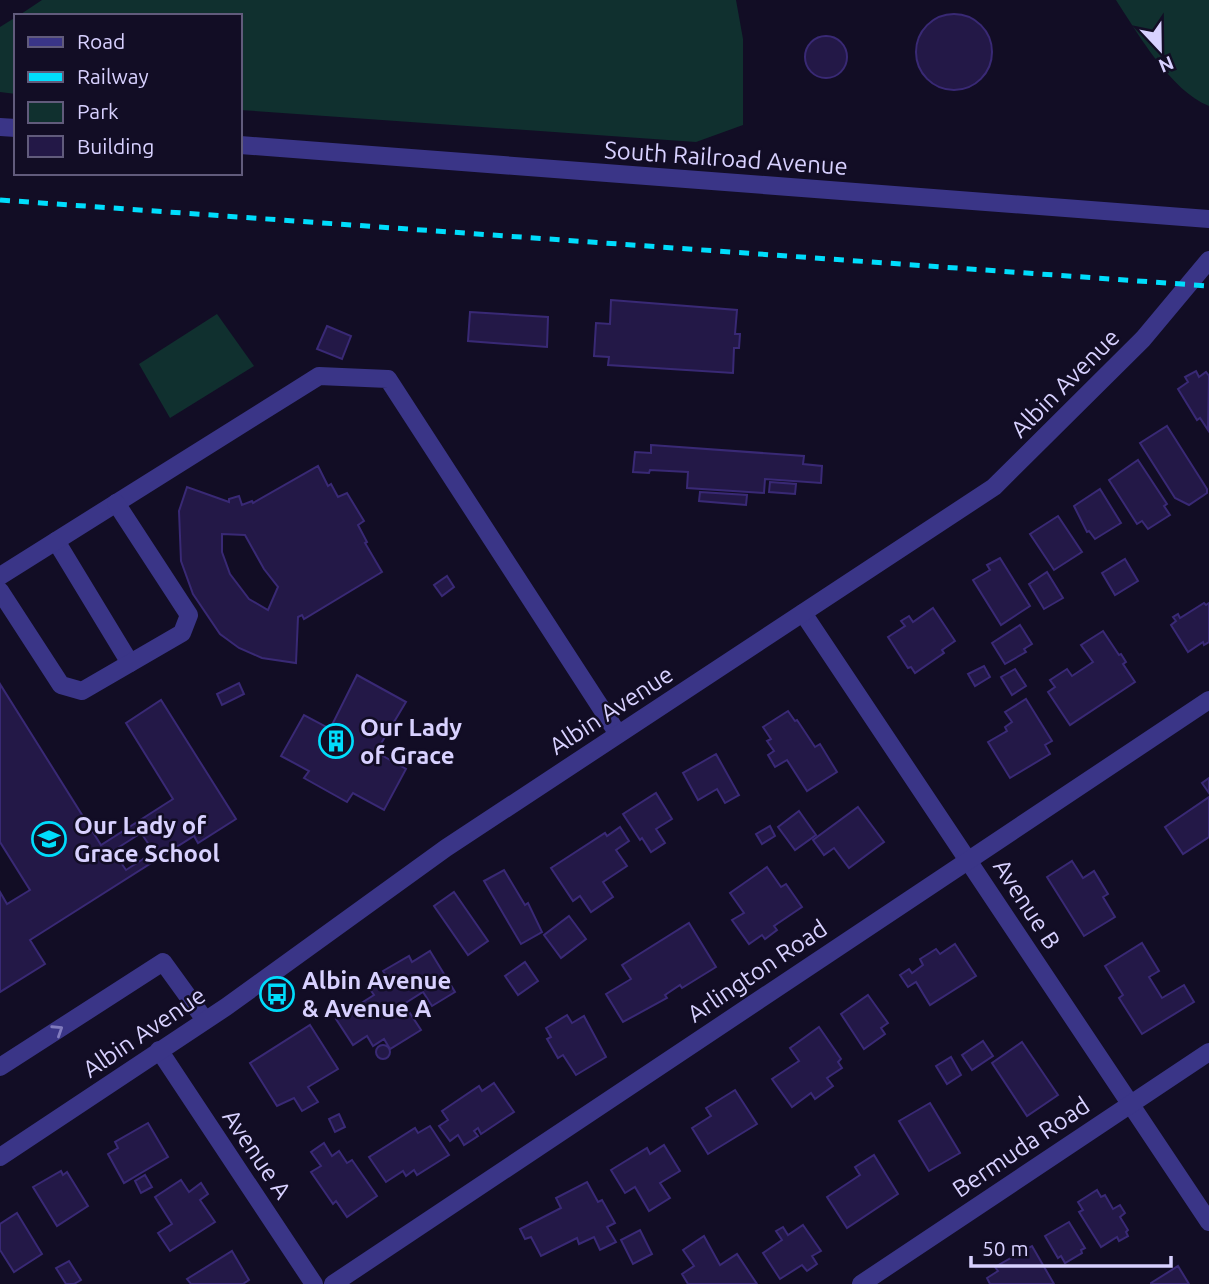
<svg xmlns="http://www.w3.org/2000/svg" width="1209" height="1284" font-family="Ubuntu,sans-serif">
<rect width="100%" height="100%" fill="#120d25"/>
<g fill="#10302f">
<polygon points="42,0 736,0 743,39 743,125 696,142 240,110 240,16 18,16"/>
<path d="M1116,0H1209V106C1171,91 1138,34 1116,0Z"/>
<polygon points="16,17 16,94 0,92 0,27"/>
<polygon points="217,314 254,366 170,418 139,364"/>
</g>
<g fill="#231847" stroke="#392975" stroke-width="2" fill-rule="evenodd">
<circle cx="954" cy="52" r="38"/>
<circle cx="826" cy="57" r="21"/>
<polygon points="611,300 737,310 735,334 740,334 739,348 734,348 733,373 608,365 609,357 594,356 596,323 610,324"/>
<polygon points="470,312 548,317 547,347 468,341"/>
<polygon points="327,326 351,336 342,359 317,349"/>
<polygon points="1196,371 1199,377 1206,372 1209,376 1208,430 1200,418 1197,420 1178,389 1188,382 1185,377"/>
<polygon points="1167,426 1207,489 1207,493 1189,505 1175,498 1140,443"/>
<polygon points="651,445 804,456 803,464 822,466 821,483 765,479 764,493 687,488 688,472 650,470 649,473 633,472 635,452 651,453"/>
<polygon points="1138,460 1167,504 1164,506 1170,515 1148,529 1142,521 1137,524 1109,480"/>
<path d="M318,466L328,486L331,484L338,497L347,493L364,521L358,525L367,542L365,543L382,572L304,619L302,615L298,617L296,663L262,658L239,648L220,634L193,594L181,561L179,511L187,487L229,502V499L239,496L242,505L252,501L253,503ZM222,534L245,535L264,569L278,587L268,610L249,599L230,574L222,552Z"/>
<polygon points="770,482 796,484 795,494 769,492"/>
<polygon points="1100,489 1121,523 1095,539 1089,531 1087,532 1074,506"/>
<polygon points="700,492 747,495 746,505 699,501"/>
<polygon points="1058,516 1082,552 1054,570 1030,534"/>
<polygon points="1000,558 1030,606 1001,625 973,580 990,570 987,565"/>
<polygon points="1125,559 1138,581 1115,595 1102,573"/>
<polygon points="1047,572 1063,598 1044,609 1029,584"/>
<polygon points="447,576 454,587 442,596 434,585"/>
<polygon points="1204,603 1206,605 1209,603 1209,642 1204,645 1203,642 1188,652 1171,625 1176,621 1173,617 1178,614 1180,618"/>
<polygon points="933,608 955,641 942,650 944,653 915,673 911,667 908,668 888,637 905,626 901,621 909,616 913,622"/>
<polygon points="1020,625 1032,644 1024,649 1026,652 1005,664 992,643"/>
<polygon points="1103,631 1119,655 1121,654 1126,662 1123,664 1135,682 1070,725 1048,692 1055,687 1050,680 1067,669 1072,676 1093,662 1081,645"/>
<polygon points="984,666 990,677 975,686 968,674"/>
<polygon points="1015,669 1026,686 1012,695 1001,677"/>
<polygon points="357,675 406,702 376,752 406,769 384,810 353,793 347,802 304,778 309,771 281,756 304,715 330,729"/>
<polygon points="239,683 244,694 222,705 217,694"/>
<path d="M0,684L101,845L173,799L126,723L161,700L236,819L198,843L194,836L30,940L45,964L0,992V892L7,904L30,890L0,842ZM141,833L154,852L126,870L113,851Z"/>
<polygon points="1026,699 1052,741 1045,745 1050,754 1010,778 988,742 1007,731 1005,727 1012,722 1005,712"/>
<polygon points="788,711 795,721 797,720 815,747 820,744 837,772 807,791 787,760 775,767 768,755 774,751 767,741 771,739 763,727"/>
<polygon points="716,754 739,795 725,803 717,789 698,800 683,773"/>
<polygon points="1209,778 1209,793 1202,783"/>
<polygon points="656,793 672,819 656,829 665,843 651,852 642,838 640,840 623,814"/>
<polygon points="1209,797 1209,837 1183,854 1165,827"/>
<polygon points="858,807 884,842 849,868 834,848 824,855 813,840"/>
<polygon points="799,811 816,835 795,850 778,827"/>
<polygon points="770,826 775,836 762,844 756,834"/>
<polygon points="620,827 629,841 616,850 627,866 603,882 613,897 591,912 580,896 573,901 551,868 605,833 607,836"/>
<polygon points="1072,861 1083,878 1094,871 1108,894 1103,897 1115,917 1084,936 1047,877"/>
<polygon points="767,867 781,887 786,884 802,907 774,926 777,930 765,939 762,935 749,944 732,920 744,913 730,893"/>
<polygon points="504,870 525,905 528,903 542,932 521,944 484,881"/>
<polygon points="454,892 488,941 468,955 434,906"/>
<polygon points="569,916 586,939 561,958 544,935"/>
<polygon points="689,923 716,967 682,988 680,985 665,995 667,998 623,1022 606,994 631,979 622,965"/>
<polygon points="1142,943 1159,971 1149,977 1162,998 1184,985 1194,1002 1142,1034 1119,998 1123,995 1105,966"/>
<polygon points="955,944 976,976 930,1005 916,982 908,987 900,975 909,969 912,973 923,965 920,959 936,949 940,954"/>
<polygon points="430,951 455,992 432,1006 423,992 404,1004 421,1030 390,1049 384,1039 373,1046 367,1036 353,1045 336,1019 374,995 367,985 385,974 383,971 409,956 412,962"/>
<polygon points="525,962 538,981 518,995 505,976"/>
<polygon points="868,995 888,1023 881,1028 885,1034 864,1049 841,1014"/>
<polygon points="567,1015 572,1023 584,1016 606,1057 576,1075 563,1055 558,1058 547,1039 551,1037 546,1028"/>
<polygon points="310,1025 338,1069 308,1087 318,1102 302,1111 294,1098 277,1106 250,1063"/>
<polygon points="819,1027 841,1059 838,1062 842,1068 827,1078 833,1086 815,1099 811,1093 792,1107 772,1079 799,1061 790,1048"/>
<polygon points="983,1041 993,1056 972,1070 962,1055"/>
<polygon points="1022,1042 1058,1095 1027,1116 992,1063"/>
<circle cx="383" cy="1052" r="7"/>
<polygon points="951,1057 961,1075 947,1084 936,1066"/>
<polygon points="494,1083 514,1112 481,1134 478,1128 474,1131 478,1136 464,1145 458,1135 450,1141 439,1126 448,1120 442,1111 479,1086 482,1091"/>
<polygon points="735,1090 757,1124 708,1154 692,1128 711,1116 706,1108"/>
<polygon points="930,1103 960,1153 929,1171 899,1121"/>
<polygon points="339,1114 345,1127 335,1132 329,1119"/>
<polygon points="148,1123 168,1157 124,1183 108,1154 118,1148 115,1142"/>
<polygon points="430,1126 449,1155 417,1175 414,1170 406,1176 403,1171 386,1182 369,1157 415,1128 418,1133"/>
<polygon points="324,1143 332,1156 339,1151 347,1163 352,1160 377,1196 347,1217 336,1201 333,1204 311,1172 321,1166 311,1152"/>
<polygon points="664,1145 680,1171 660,1183 670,1198 649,1211 635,1187 625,1193 611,1170 647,1148 650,1154"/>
<polygon points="874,1155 898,1194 847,1228 827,1197 860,1175 855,1167"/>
<polygon points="61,1171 63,1175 67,1172 88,1206 57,1226 33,1187"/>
<polygon points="145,1175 152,1187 141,1193 135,1181"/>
<polygon points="181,1180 189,1192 201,1183 208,1194 200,1200 215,1222 170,1251 158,1233 172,1224 155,1197"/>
<polygon points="587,1182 598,1202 602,1200 615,1223 607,1227 616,1242 600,1250 594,1237 579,1244 577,1238 541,1256 531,1237 525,1239 520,1229 561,1208 556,1198"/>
<polygon points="1097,1190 1101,1197 1105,1195 1113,1209 1120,1205 1125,1213 1120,1217 1128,1230 1126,1232 1128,1236 1119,1241 1117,1237 1101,1247 1079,1212 1083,1210 1078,1202"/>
<polygon points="17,1213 42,1254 14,1272 0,1250 0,1224"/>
<polygon points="1069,1222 1085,1248 1081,1250 1082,1253 1065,1263 1061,1256 1058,1258 1045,1236"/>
<polygon points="803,1225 821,1251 812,1256 817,1264 807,1271 802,1265 780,1279 763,1253 782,1240 776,1231 783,1227 788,1235"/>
<polygon points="640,1230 652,1254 633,1264 621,1240"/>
<polygon points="704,1236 720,1265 737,1254 757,1284 688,1284 682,1274 694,1266 683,1250"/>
<polygon points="1032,1246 1054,1284 990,1284 987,1278 998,1271 995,1267"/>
<polygon points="232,1251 249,1280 243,1284 191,1284 187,1279"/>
<polygon points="69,1261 81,1280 74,1284 66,1284 56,1268"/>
<polygon points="1178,1266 1189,1284 1151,1284 1151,1283"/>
</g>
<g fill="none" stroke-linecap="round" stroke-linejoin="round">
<g stroke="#3a3587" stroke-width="18">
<polyline points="0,127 16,128"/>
<polyline points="240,145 1209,219"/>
<polyline points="56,541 130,663"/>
<polyline points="0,576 319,376 388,379 618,734"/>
<polyline points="0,591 61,685 82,691 182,633 189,615 116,503"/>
<polyline points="803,613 1209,1222"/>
<polyline points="159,1050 314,1284"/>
<polyline points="0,1067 163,962 205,1020"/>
<polyline points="0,1157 226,1007 446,848 994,487 1143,339 1209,260"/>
<polyline points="333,1284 1209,700"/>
<polyline points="861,1284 1209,1052"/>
</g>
<polyline stroke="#00ddfc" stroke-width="5" stroke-dasharray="10 9" stroke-linecap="butt" points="0,200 1209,286"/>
</g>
<defs><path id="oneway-chevron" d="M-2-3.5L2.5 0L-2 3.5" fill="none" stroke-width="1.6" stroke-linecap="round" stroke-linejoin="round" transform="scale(1.75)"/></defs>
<use stroke="#817bbd" href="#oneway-chevron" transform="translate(58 1030) rotate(-33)"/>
<defs>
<g id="building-ring" transform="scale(1.75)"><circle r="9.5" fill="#120d25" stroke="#00ddfc" stroke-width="1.5"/><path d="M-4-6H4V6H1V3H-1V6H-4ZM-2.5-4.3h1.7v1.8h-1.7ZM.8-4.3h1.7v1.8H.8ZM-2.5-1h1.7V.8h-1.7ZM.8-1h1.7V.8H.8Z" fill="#00ddfc"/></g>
<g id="school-ring" transform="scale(1.75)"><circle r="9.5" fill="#120d25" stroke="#00ddfc" stroke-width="1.5"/><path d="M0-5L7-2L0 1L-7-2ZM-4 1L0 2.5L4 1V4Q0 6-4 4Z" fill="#00ddfc"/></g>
<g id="bus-ring" transform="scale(1.75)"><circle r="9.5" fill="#120d25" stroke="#00ddfc" stroke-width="1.5"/><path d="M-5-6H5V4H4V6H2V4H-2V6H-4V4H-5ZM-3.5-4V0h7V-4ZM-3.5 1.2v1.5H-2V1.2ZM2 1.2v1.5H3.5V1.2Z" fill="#00ddfc"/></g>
</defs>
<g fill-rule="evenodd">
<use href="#building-ring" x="336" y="741"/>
<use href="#school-ring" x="49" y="839"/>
<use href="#bus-ring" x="277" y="994"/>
</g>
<g text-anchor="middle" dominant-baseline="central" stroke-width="5" stroke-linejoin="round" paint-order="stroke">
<g font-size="24" fill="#d8d1ff" stroke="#120d25">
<text transform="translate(726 158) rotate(4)">South Railroad Avenue</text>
<text transform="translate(1065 383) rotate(-45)">Albin Avenue</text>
<text transform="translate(611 710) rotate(-33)">Albin Avenue</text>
<text transform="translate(1027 904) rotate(57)">Avenue B</text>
<text transform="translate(757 971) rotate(-34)">Arlington Road</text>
<text transform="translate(144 1032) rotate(-34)">Albin Avenue</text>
<text transform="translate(1021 1147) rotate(-34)">Bermuda Road</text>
<text transform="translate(257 1154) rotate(56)">Avenue A</text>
</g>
<g font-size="24" font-weight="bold" fill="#d8d1ff" stroke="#120d25" text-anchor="start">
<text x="360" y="727">Our Lady<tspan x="360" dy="28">of Grace</tspan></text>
<text x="74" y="825">Our Lady of<tspan x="74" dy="28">Grace School</tspan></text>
<text x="302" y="980">Albin Avenue<tspan x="302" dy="28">&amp; Avenue A</tspan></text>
</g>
</g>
<rect x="14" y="14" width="228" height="161" fill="#120d25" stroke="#615b7c" stroke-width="2"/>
<rect x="28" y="37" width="35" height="10" fill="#3a3587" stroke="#615b7c" stroke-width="2"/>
<text x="77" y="49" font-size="21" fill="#d8d1ff">Road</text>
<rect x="28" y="72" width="35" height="10" fill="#00ddfc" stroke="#615b7c" stroke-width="2"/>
<text x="77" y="84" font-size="21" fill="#d8d1ff">Railway</text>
<rect x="28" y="102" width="35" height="21" fill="#10302f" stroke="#615b7c" stroke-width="2"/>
<text x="77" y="119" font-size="21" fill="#d8d1ff">Park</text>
<rect x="28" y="136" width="35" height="21" fill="#231847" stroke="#615b7c" stroke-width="2"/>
<text x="77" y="154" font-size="21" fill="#d8d1ff">Building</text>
<g transform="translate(1160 49) rotate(158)" stroke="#120d25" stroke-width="5" paint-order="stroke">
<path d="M0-5L12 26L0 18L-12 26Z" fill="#d8d1ff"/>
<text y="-10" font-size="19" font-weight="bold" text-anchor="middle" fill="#d8d1ff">N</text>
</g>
<path d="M971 1256v10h200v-10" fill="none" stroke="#d8d1ff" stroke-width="3.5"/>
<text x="982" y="1256" font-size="21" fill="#d8d1ff" stroke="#120d25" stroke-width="5" paint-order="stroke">50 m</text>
</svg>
